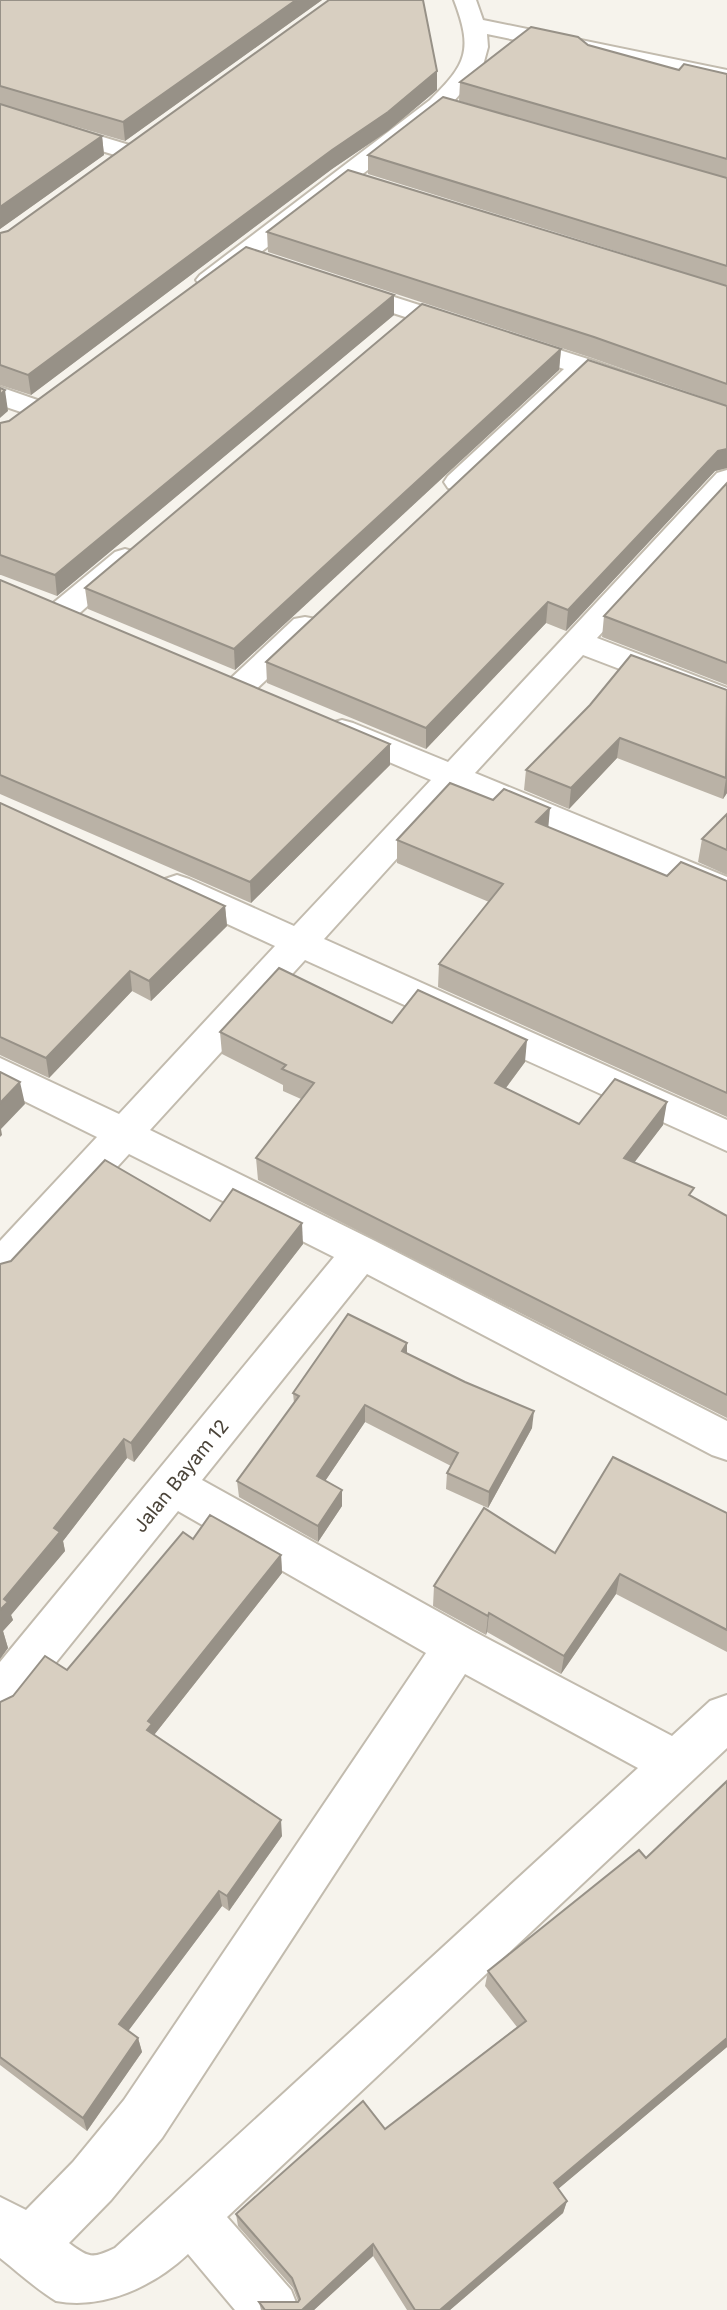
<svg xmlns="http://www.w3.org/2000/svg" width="727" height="2310" font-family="Inter,sans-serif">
<rect width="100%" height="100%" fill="#f6f3ec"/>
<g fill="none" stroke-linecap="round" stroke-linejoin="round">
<g stroke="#c2bbae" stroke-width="4">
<g id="minor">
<path d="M454,0H476L483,20L727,70V84L487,34L488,47L482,69L446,110L218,285L209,288L200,285L196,280L200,275L430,100C467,64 473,50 454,0Z"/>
<polygon points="0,106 136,147 140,152 136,157 128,159 0,120"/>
<polygon points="344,281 591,360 727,408 727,425 586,377 468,488 458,491 448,488 444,482 448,476 564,369 335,294 331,289 335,284"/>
<polygon points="0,387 43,402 47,408 43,414 33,416 0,405"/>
<path d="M727,470V496L597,638L727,688V710L583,655L475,773L727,877V903L458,791L324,939L727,1120V1151L305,960L150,1130L375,1241L727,1421V1460L712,1455L367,1274L202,1480L473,1631L672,1736L710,1701L727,1695V1748L227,2217L291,2290L299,2310H235L188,2254C154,2286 104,2310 56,2301C36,2289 18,2272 0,2258V2197L26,2210L73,2162L124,2100L426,1653L178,1511L16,1712L0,1719V1662L334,1257L129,1154L14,1280L0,1284V1241L97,1137L0,1089V1058L119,1114L275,946L165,895L160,887L165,879L177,875L189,879L294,926L431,780L331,737L326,730L331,723L342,720L353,723L448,762L717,473ZM465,1674L638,1768L115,2248C92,2259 89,2258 69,2243L111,2200L162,2138Z"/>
<polygon points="125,549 135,552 140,558 135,564 74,618 63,620 52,618 48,611 52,604 115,552"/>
<polygon points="305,617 316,619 320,626 316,633 251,694 240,697 229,694 224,687 229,680 294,619"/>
</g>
</g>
<use href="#minor" fill="#fff" fill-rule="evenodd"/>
</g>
<g fill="#bab2a6">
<polygon points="0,0 322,0 125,141 5,106 102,136 104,155 0,229"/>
<polygon points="588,45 679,70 727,74 727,406 592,358 268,252 267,232 651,262 368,174 368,155 585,138 459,101 460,82"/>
<polygon points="437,90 388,131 332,169 31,395 0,385 0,233 8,231"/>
<polygon points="394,315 57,596 1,575 0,575 0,423"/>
<polygon points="561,349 559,370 235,670 88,609 85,588"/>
<polygon points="727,406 727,468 715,471 566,631 546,623 426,749 267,683 266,662"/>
<polygon points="727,483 727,685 602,637 604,616"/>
<polygon points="0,580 390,744 390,765 251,903 0,794"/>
<polygon points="727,690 727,793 723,799 617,758 569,809 524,790 526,770"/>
<polygon points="0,803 225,906 227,926 151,1001 132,991 49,1078 0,1055"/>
<polygon points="727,814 727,875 698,862 702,839"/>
<polygon points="548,827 667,876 727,881 727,1117 438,987 439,964 489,902 397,863 397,840"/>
<polygon points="392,1023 525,1062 506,1088 579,1124 663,1125 634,1162 692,1197 727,1216 727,1418 258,1180 256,1158 301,1099 283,1091 283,1085 222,1054 220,1032"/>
<polygon points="210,1221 303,1244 134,1462 127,1458 63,1541 65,1551 11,1615 13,1620 3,1631 8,1648 0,1659 0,1264"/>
<polygon points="407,1353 532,1428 488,1508 446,1489 447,1473 451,1466 365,1422 325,1481 342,1490 342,1506 318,1542 239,1497 237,1481 294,1403 293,1393"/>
<polygon points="727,1513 727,1652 616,1594 561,1674 487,1632 486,1635 433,1606 434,1586 555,1553"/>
<polygon points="193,1539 281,1555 282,1573 154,1735 282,1836 229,1911 222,1906 128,2031 138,2038 142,2052 87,2131 0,2065 0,1702 67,1670"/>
<polygon points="488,1971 727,2047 558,2189 567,2201 563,2213 450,2310 407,2310 373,2256 314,2310 261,2310 259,2302 298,2301 293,2288 238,2226 236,2214 385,2129 517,2027 485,1986"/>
</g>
<g fill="#979187">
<polygon points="296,0 322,0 125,141 123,122"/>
<polygon points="437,71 437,90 388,131 332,169 31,395 28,375"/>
<polygon points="102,136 104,155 0,229 0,207"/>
<polygon points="394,295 394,315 57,596 55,575"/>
<polygon points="561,349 559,370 235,670 234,649"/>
<polygon points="5,390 8,411 0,418 0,395"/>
<polygon points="727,449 727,468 715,471 566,631 568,610 718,451"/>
<polygon points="548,602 546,623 426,749 426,728"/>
<polygon points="620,738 617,758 569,809 571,788"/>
<polygon points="390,744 390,765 251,903 250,882"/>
<polygon points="727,777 727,793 723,799 726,778"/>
<polygon points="550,808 548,831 536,822"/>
<polygon points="225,906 227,926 151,1001 149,981"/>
<polygon points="130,971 132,991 49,1078 46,1058"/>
<polygon points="527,1040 525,1062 493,1105 495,1083"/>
<polygon points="20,1082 25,1104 1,1129 2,1135 0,1137 0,1103"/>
<polygon points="667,1102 663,1125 621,1180 624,1158"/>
<polygon points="302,1223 303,1244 134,1462 131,1443"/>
<polygon points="407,1343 407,1360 402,1351"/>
<polygon points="365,1405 365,1422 317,1493 317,1476"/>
<polygon points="534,1411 532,1428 488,1508 489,1492"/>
<polygon points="124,1439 127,1458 63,1541 65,1551 11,1615 13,1620 3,1631 8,1648 0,1659 0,1610 4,1599 54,1528"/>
<polygon points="342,1490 342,1506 318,1542 318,1526"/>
<polygon points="281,1555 282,1573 154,1735 147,1730 148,1721"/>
<polygon points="620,1574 616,1594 561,1674 564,1656"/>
<polygon points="489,1613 487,1632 486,1635 488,1616"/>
<polygon points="281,1820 282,1836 229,1911 227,1896"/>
<polygon points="219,1891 222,1906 123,2038 119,2024"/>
<polygon points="138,2038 142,2052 87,2131 83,2118"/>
<polygon points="727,2038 727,2047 551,2195 554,2183"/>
<polygon points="567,2201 563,2213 450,2310 439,2310"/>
<polygon points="373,2244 373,2256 314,2310 302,2310"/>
</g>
<g fill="#d8cfc1" stroke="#979187" stroke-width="2">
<polygon points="0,0 296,0 123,122 0,86"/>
<polygon points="329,0 423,0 437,71 388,112 332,150 28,375 0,365 0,233 8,231"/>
<polygon points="531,27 578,37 588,45 679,70 684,64 727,74 727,159 460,82"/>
<polygon points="443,97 727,178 727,266 368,155"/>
<polygon points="0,104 102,136 0,207"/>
<polygon points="348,170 727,286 727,384 594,337 267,232"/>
<polygon points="246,247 394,295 55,575 0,555 0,423 9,421"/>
<polygon points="422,304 561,349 234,649 85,588"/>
<polygon points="588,360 727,406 727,449 718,451 568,610 548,602 426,728 266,662"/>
<polygon points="0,388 5,390 0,395"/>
<polygon points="727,483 727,663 604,616"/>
<polygon points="0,580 390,744 250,882 0,775"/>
<polygon points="631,655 727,690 726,778 620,738 571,788 526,770 590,705"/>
<polygon points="450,783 493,800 504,789 550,808 536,822 667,876 681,862 727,881 727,1093 439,964 503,884 397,840"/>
<polygon points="0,803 225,906 149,981 130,971 46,1058 0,1037"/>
<polygon points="727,814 727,850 702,839"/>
<polygon points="279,968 392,1023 418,990 527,1040 495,1083 579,1124 615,1079 667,1102 624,1158 694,1188 689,1195 727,1216 727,1395 256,1158 314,1083 282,1069 286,1065 220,1032"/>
<polygon points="0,1072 20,1082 0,1103"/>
<polygon points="105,1160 210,1221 233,1189 302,1223 131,1443 124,1439 54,1528 60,1532 4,1599 8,1602 0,1610 0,1264 11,1261"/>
<polygon points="348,1314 407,1343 402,1351 465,1382 534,1411 489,1492 447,1473 458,1453 365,1405 317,1476 342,1490 318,1526 237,1481 299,1396 293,1393"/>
<polygon points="613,1457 727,1513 727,1630 620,1574 564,1656 489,1613 488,1616 434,1586 484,1508 555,1553"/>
<polygon points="210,1515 281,1555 148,1721 152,1724 147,1730 281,1820 227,1896 219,1891 119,2024 138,2038 83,2118 0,2057 0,1702 13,1696 45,1656 67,1670 183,1532 193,1539"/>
<polygon points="727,1781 727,2038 554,2183 567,2201 440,2310 415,2310 373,2244 302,2310 265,2310 259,2302 298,2302 300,2299 292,2278 236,2214 363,2101 385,2129 526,2021 488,1971 639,1850 646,1858"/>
</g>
<g text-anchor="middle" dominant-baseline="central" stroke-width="5" stroke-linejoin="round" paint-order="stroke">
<g font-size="19" fill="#4b4439" stroke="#fff">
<text transform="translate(181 1476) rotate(-51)">Jalan Bayam 12</text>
</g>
</g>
</svg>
